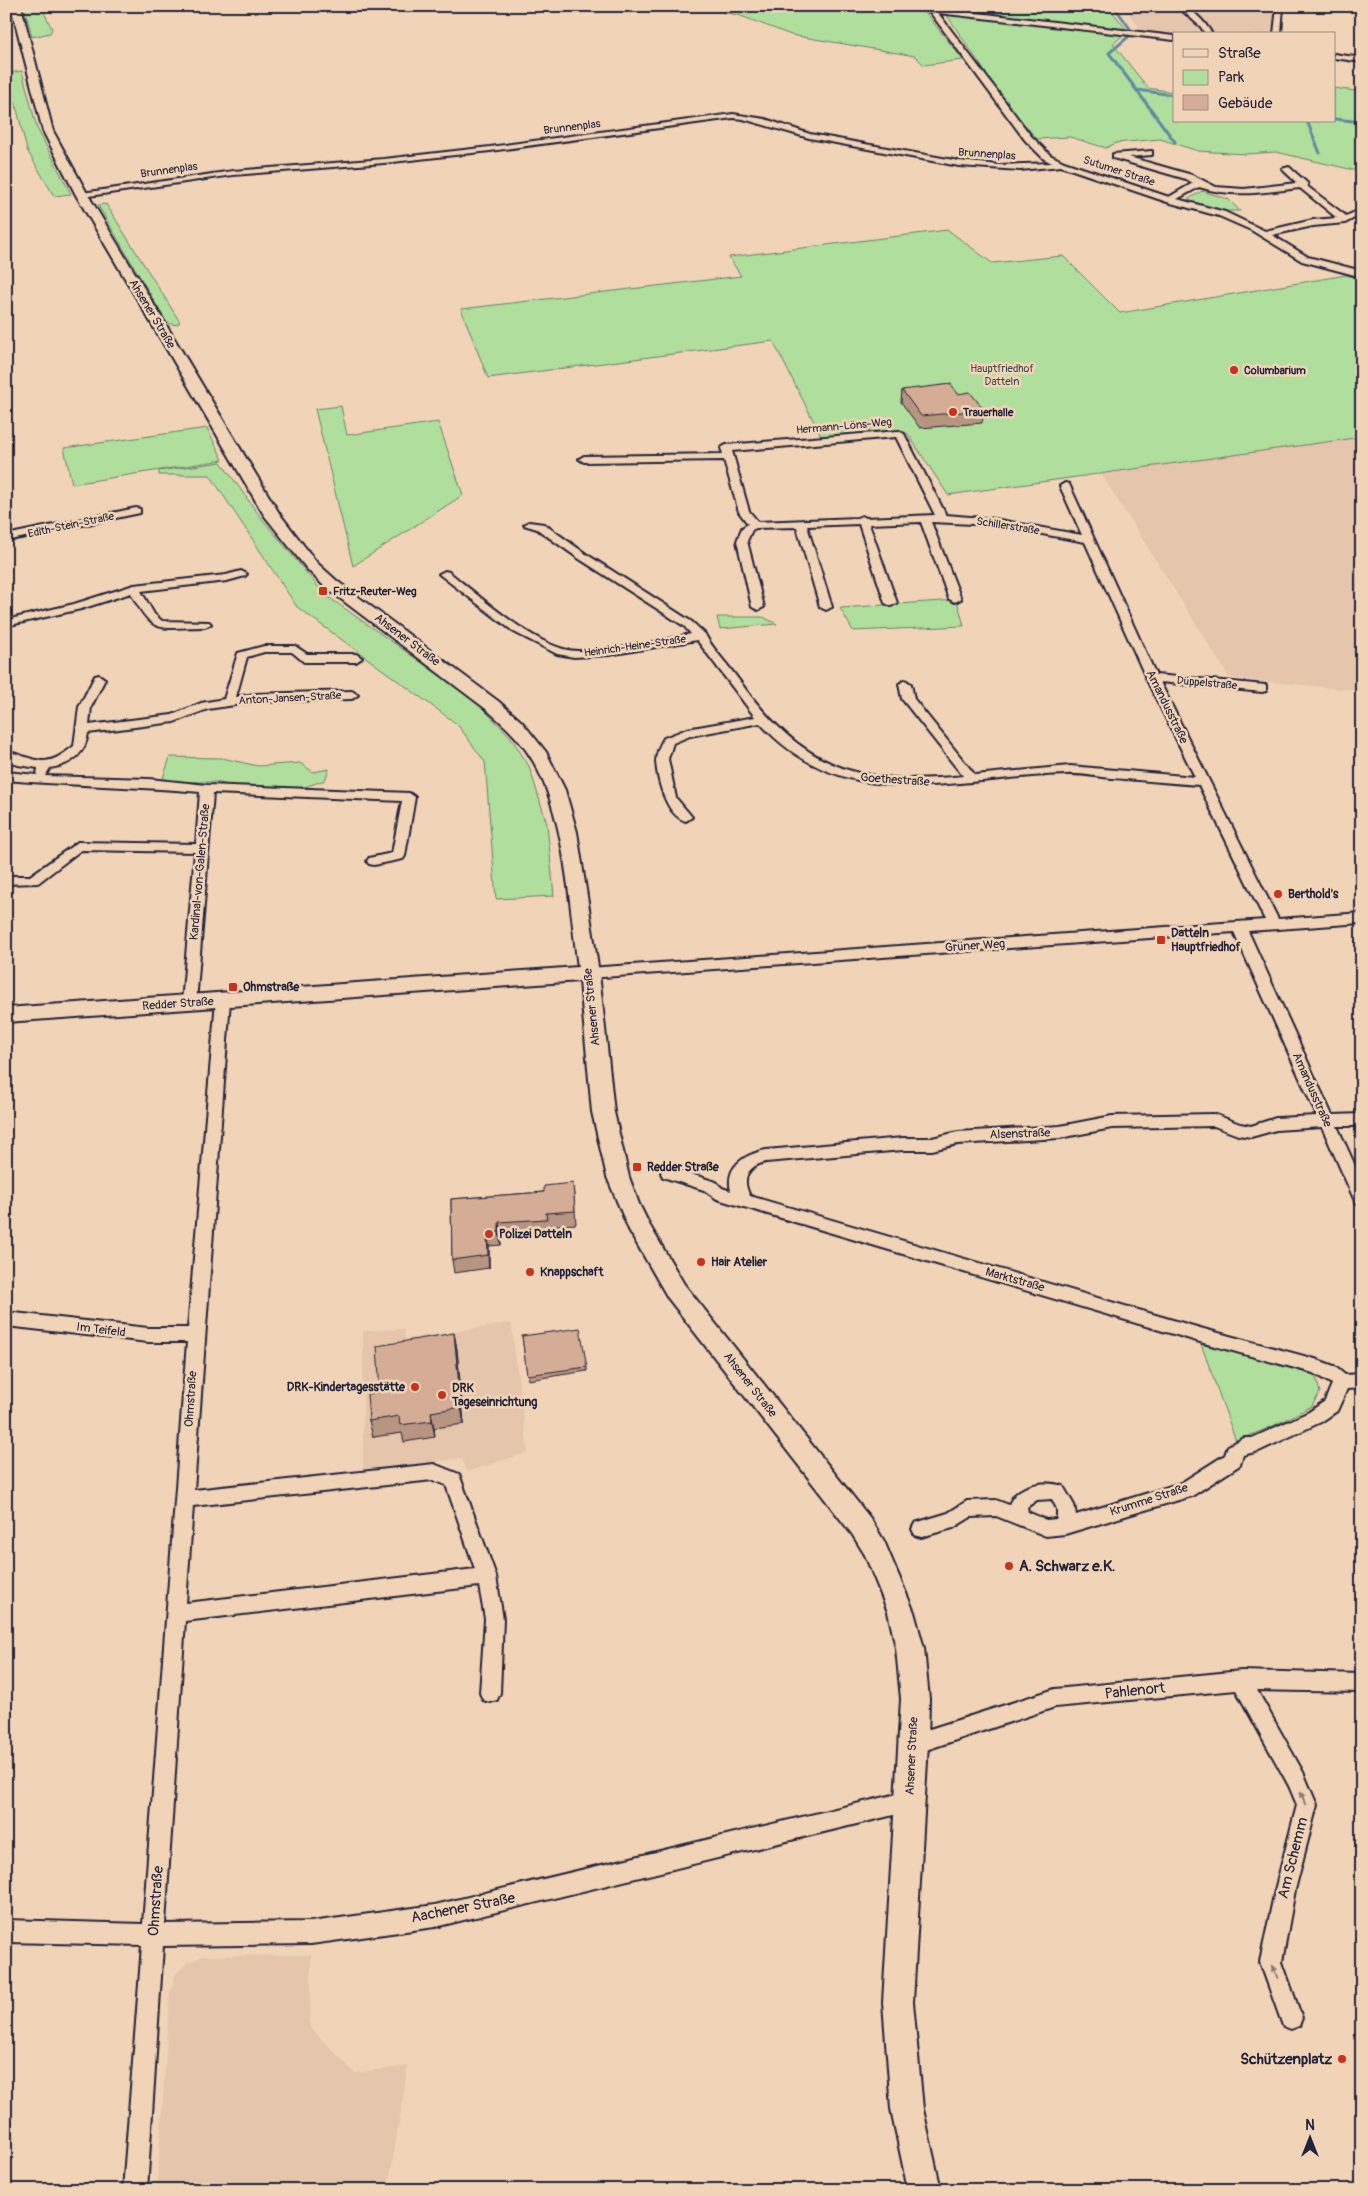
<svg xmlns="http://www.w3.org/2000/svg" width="1368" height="2196" font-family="Pangolin,sans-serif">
<rect width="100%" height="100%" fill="#f1d4b7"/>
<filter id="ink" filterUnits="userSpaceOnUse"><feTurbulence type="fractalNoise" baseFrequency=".02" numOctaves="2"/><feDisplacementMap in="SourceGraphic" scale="10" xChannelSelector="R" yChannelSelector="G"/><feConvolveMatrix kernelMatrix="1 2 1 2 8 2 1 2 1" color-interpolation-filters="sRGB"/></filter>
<g filter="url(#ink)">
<g fill="#e5c5ab">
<polygon points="1122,6 1278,6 1273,34 1174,35 1143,31"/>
<polygon points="1362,437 1362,691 1230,678 1100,472"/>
<polygon points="511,1323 528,1452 467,1472 462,1458 363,1472 363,1331 404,1329 405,1339"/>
<polygon points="311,1955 310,2027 355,2073 408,2066 388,2190 157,2190 170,1991 176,1974 187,1963 203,1956"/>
</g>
<g fill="#b0de9c" stroke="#69806c">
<polygon points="24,6 41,6 52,29 50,33 32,37"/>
<polygon points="696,6 876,6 925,12 963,60 924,65 915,56 791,35 741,16"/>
<polygon points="935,6 1108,6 1127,30 937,9"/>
<polygon points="946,14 1124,34 1113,44 1148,88 1174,92 1174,121 1334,121 1334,88 1362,92 1362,172 1276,152 1245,154 1198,151 1160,139 1116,143 1106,148 1070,137 1037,139 1009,107"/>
<polygon points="22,71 37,128 71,194 54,196 27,150 8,73"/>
<polygon points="1202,191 1228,199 1240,211 1223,211 1185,201"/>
<polygon points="106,204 180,322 176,325 167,323 98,205"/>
<polygon points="948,230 992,263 1063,256 1120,313 1346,275 1362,280 1362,437 948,495 907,433 823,440 773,341 488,378 461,309 741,276 729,257"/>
<polygon points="341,406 347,435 438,422 463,495 353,566 315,409"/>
<polygon points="207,428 223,460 72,484 64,448"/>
<polygon points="221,462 259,515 324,594 472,698 510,736 529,766 547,824 554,896 496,899 485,762 457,724 297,607 210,475 159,475 159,471"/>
<polygon points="957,600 964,626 853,631 840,608"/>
<polygon points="717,617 763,617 777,624 720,629"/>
<polygon points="170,757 222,758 258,766 300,763 313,772 329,769 325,780 296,790 241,789 217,782 174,782 163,778"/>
<polygon points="1201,1344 1308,1371 1315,1375 1320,1392 1312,1406 1273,1426 1236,1441"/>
</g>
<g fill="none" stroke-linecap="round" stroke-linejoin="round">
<g stroke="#5d8ca0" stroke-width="3">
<polyline points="1114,6 1133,33 1109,53 1175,142"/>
<polyline points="1137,90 1174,95"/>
<polyline points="1334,119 1362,122"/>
<polyline points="1307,121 1320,153"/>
</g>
<g stroke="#22223b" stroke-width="4">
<g id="street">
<path d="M894,6H933L934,8L1174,36V40L938,13L1031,136L1050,155L1064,162L1169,197L1193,183L1186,179L1113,158V154L1152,151V155L1129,157L1192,175L1216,187L1244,189L1297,183L1282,169L1289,167L1307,183L1308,187L1346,216L1362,209V214L1345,223L1313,226L1272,235L1308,257L1362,271V277L1302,261L1251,230L1219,216L1167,202L1061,166L1020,170L959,166L809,138L743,119L733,118L490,151L384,163L233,175L82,197L78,195L82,193L233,171L384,159L490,147L733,114L765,119L810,134L959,161L1000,165L1052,163L1044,159L1025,140L930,12ZM1199,187C1233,198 1265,192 1300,188L1337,218L1313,220L1265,231L1225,212L1177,199Z"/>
<path d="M1177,6C1191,6 1205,22 1212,34H1205L1201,27Z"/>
<polygon points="1277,6 1283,6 1281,34 1274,34"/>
<polygon points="1334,54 1362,58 1362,62 1334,58"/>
<path d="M899,431L904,434L946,515L994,519L1082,535L1060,486L1065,483L1069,484L1156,675L1266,685V691L1262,692L1160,682L1278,919L1362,913V923L1248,931L1332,1115L1362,1114V1126H1337L1362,1181V1205L1356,1203L1354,1199L1322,1127L1276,1130L1251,1137L1238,1135L1214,1126L1112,1128L1060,1138L958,1144L932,1150H903L766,1162C747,1166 741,1179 750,1196L1200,1328L1315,1359L1334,1366L1345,1375L1362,1374V1388L1347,1389L1337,1411L1321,1422L1259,1451L1243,1455L1240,1465L1192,1496L1065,1534L1046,1536L996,1516L971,1517L953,1528L921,1537L915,1535L912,1529L915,1523L948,1513L967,1501L996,1500L1009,1505C1016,1484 1045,1480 1063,1486L1074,1505L1076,1515L1181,1483L1225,1455L1228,1446L1244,1438H1252L1309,1412L1325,1401L1332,1384L1313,1373L1200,1342L717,1199L704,1190L663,1177L661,1173L663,1169L669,1167L716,1182L722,1188L731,1191C725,1166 744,1155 766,1150L903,1138H932L958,1132L1060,1126L1112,1116L1214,1114L1240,1124L1251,1126L1276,1118L1317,1116L1234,932L589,978L582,973L589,968L1265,920L1199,785C1170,783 1141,780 1112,778C1097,777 1082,773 1067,774C957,777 846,818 760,723L690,736L673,743L668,759L676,798L692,817L686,821C666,816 657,779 656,761C656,754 660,744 664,738L687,729L755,717L697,640L609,655L574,657L557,654L514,632L439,574L445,571L449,572C478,595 527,639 563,649C594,657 658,641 691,634L684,626L578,558L537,529L524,525L529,522L544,524L586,554L692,622L705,634C711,647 729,666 738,679C801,767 855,787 963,776L902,699L899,684L905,680L911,684L914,699L975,775L1070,766L1195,777L1146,678L1085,542L994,525L931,522L961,599L955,602L949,599L921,522L869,524L897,603L891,606L885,603L859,524L807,526L832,607L826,610L820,607L797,527L756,528L752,530L747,541L764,607L758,610L752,607L737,541L742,528L748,524L739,512L724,460L584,462L579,459L584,456L723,454L721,448L726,445ZM896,437L935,515L866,518L862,516L857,518L758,522L749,511L732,451ZM1052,1499L1057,1509V1519L1046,1520L1028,1512L1027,1507L1037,1500Z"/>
<polygon points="136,508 140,509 140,513 6,541 6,535"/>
<path d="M241,571L247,574L245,576L227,581L141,591L154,614L162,621L209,622L211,624L205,627C159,627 154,637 131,593L81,609L6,626V620L74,604L134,585L226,575Z"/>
<path d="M264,646H295L307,654H356L362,658L356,662H304L292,652H264L247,657L236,697L255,694L352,691L358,695L352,699L255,702L208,709L174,722L88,733C85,755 71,765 50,768L45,776L149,779L207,785L409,793L415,797L405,856L403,859L374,865L369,864L367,861L369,858L392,853L402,801L213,793L196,1003L189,1008L182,1003L195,852L81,850L38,883L6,884V876H30L78,842L196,844L200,792C136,786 71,786 6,780V772L37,775L38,768L18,765L6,760V751C40,760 44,770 74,746L79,707L95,676L99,675L105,679L91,707L89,725L172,715L201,703L224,699L238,653Z"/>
<path d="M223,995L230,1000L194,1490L434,1464L459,1474L496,1576L503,1619L500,1693L497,1700L490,1702L483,1700L480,1693L485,1619L479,1586L185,1621L165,1924L311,1922L435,1905L910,1791L917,1794L920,1801L917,1808L910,1811L435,1927L311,1944L163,1946L147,2190H123L142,1945L6,1942V1920L143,1924L187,1342H148L6,1326V1312L148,1328H188L216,1000ZM433,1480L446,1485L475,1569L186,1603L193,1506Z"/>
<polygon points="1241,1671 1362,1674 1362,1692 1257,1690 1303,1772 1317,1805 1295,1890 1282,1962 1302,2018 1299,2026 1291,2029 1283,2026 1260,1962 1275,1890 1297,1805 1289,1786 1236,1690 1055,1707 914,1754 907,1751 904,1744 907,1737 914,1734 1055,1689"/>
</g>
</g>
<g stroke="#22223b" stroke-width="4">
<path id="secondary" d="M11,6H21L53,131L88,195L279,513L317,563L337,581L498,701L522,722L546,752L565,790L577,832L599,973L614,1112L629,1177L639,1204L650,1226L684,1284L870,1518L884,1541L914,1612L924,1648L929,1699L928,1744L913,2002L923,2109L941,2190H908L891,2109L883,2002L901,1699L896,1648L888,1612L865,1555L852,1534L668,1298L629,1230L607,1177L592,1112L580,981L6,1022V1008L578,967C569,903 565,806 528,753C516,735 501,722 486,709L325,587L307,569L264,515L76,195L43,131Z"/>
</g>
<use href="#street" fill="#f1d4b7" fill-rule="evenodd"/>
<use href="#secondary" fill="#f1d4b7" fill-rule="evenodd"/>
</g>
<g fill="#b79581" stroke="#22223b">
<polygon points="902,390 958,394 984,410 982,423 920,428 901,402"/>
<polygon points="573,1183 576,1224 547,1226 548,1232 500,1235 501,1245 489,1246 489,1268 454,1273 452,1260 451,1199 544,1192"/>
<polygon points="454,1333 457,1350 464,1424 434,1428 435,1437 404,1442 402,1433 373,1437 369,1421 380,1392"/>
<polygon points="522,1336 587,1367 587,1371 528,1380"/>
</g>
<g fill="#957969" stroke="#22223b">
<polygon points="499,1222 500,1235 501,1245 499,1232"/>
<polygon points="487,1233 489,1246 489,1268 488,1255"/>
<polygon points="454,1333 457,1350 464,1424 461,1407"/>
<polygon points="431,1412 434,1428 435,1437 432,1421"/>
</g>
<g fill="#d5ad96" stroke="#22223b">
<polygon points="951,384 958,394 970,392 984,410 921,416 902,390"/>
<polygon points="573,1183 575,1211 546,1213 547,1219 499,1222 499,1232 487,1233 488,1255 452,1260 451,1199 544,1192 544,1186"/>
<polygon points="580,1328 587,1367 527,1375 522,1336"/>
<polygon points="454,1333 461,1407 431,1412 432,1421 400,1425 399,1416 369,1421 367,1394 380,1392 377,1346"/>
</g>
<defs><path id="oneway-solid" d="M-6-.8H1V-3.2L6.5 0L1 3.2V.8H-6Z" transform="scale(1.25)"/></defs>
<g fill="#8a7b79">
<use href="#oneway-solid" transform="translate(1303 1798) rotate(-109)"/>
<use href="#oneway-solid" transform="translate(1275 1972) rotate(-110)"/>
</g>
</g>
<g fill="#c8321e" stroke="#f1d4b7" stroke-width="2">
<circle cx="1234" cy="370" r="5"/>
<circle cx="953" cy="412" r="5"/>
<rect x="318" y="586" width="10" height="10" rx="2.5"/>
<circle cx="1278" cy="894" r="5"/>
<rect x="1156" y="935" width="10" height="10" rx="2.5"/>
<rect x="228" y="982" width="10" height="10" rx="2.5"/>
<rect x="632" y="1162" width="10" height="10" rx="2.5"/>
<circle cx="489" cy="1234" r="5"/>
<circle cx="701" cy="1262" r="5"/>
<circle cx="530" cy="1272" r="5"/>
<circle cx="415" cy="1387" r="5"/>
<circle cx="442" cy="1395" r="5"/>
<circle cx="1009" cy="1566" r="5"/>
<circle cx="1342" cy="2059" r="5"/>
</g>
<g text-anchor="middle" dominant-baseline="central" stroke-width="5" stroke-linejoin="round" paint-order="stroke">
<g font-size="11" fill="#22223b" stroke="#f1d4b7">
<text transform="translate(572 127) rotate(-7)">Brunnenplas</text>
<text transform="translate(987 154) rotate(4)">Brunnenplas</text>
<text transform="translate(169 170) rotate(-8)">Brunnenplas</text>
<text transform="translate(1119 171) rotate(18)">Sutumer Straße</text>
<text transform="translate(844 426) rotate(-5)">Hermann-Löns-Weg</text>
<text transform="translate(71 525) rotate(-12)">Edith-Stein-Straße</text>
<text transform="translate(1008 526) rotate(9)">Schillerstraße</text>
<text transform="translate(635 646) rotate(-8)">Heinrich-Heine-Straße</text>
<text transform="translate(1207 683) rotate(5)">Düppelstraße</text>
<text transform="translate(290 698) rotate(-3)">Anton-Jansen-Straße</text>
</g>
<g font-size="11" fill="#3e484e" stroke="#f1d4b7">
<text x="1002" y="368">Hauptfriedhof<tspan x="1002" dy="13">Datteln</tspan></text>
</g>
<g font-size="11" font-weight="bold" fill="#22223b" stroke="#f1d4b7" text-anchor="start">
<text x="1244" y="370">Columbarium</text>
<text x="963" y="412">Trauerhalle</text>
<text x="333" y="591">Fritz-Reuter-Weg</text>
</g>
<g font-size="12" fill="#22223b" stroke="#f1d4b7">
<text transform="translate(152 314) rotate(59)">Ahsener Straße</text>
<text transform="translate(407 640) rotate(37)">Ahsener Straße</text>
<text transform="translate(1167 707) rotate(64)">Amandusstraße</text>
<text transform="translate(895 780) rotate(4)">Goethestraße</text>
<text transform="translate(200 872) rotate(-85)">Kardinal-von-Galen-Straße</text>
<text transform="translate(975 946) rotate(-4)">Grüner Weg</text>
<text transform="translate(178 1004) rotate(-4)">Redder Straße</text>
<text transform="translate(592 1007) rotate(-96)">Ahsener Straße</text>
<text transform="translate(1312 1090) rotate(66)">Amandusstraße</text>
<text transform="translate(1020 1134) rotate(-2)">Alsenstraße</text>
<text transform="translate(1015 1280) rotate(16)">Marktstraße</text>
<text transform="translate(101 1330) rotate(7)">Im Teifeld</text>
<text transform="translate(750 1385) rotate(52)">Ahsener Straße</text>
<text transform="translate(191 1399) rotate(-86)">Ohmstraße</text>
<text transform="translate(1149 1500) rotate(-18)">Krumme Straße</text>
<text transform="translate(912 1756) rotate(-87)">Ahsener Straße</text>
</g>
<g font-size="12" font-weight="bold" fill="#22223b" stroke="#f1d4b7" text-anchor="start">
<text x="1288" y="894">Berthold's</text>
<text x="1171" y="933">Datteln<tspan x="1171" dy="14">Hauptfriedhof</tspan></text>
<text x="243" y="987">Ohmstraße</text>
<text x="647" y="1167">Redder Straße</text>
<text x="499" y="1234">Polizei Datteln</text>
<text x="711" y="1262">Hair Atelier</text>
<text x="540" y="1272">Knappschaft</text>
<text x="405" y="1387" text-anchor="end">DRK-Kindertagesstätte</text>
<text x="452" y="1388">DRK<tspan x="452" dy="14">Tageseinrichtung</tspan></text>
</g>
<g font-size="15" font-weight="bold" fill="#22223b" stroke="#f1d4b7" text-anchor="start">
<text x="1019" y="1566">A. Schwarz e.K.</text>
<text x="1332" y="2059" text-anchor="end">Schützenplatz</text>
</g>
<g font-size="15" fill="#22223b" stroke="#f1d4b7">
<text transform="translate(1135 1691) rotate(-6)">Pahlenort</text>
<text transform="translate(1293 1858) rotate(-76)">Am Schemm</text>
<text transform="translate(156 1901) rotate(-86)">Ohmstraße</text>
<text transform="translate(463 1908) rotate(-11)">Aachener Straße</text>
</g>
</g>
<rect width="1368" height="2196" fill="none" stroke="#f1d4b7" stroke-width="25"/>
<rect x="12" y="12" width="1343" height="2171" fill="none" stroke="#22223b" stroke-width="2" filter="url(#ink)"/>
<rect x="1173" y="32" width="162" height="90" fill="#f1d4b7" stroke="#9e8d85"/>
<rect x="1183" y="49" width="25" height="8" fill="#f1d4b7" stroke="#9e8d85"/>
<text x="1218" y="58" font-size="15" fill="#22223b">Straße</text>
<rect x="1183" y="70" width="25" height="15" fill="#b0de9c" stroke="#9e8d85"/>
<text x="1218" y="82" font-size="15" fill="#22223b">Park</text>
<rect x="1183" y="95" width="25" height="15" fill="#d5ad96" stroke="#9e8d85"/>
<text x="1218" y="108" font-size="15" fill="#22223b">Gebäude</text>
<g transform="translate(1310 2138)" stroke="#f1d4b7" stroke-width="4" paint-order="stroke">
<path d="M0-4L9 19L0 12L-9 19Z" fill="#22223b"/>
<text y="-8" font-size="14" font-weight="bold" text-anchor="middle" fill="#22223b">N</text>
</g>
</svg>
